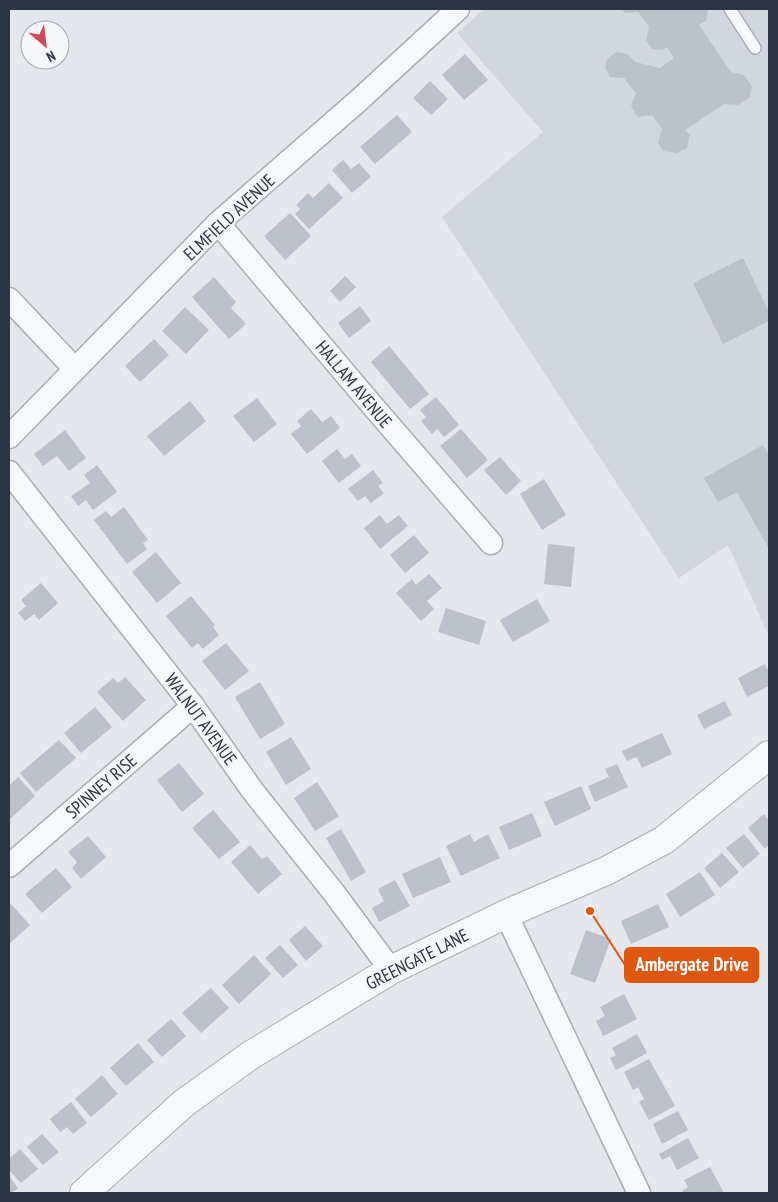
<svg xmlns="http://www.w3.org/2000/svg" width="778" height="1202" font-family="'PT Sans Narrow',sans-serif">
<rect width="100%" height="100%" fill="#e4e7ec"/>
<polygon fill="#d2d6de" points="484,9 769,9 769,636 728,545 679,578 442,217 543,132 457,33"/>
<g fill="#bbc0ca">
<polygon points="621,9 707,9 708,10 706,21 699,25 731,72 744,75 752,86 749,98 738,105 724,104 685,130 690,135 687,148 677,153 663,151 658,142 662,129 652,115 638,117 631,107 636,93 624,78 610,77 605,68 607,59 616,52 628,54 635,62 660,68 674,58 667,47 662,50 652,49 646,40 649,26 638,12 625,13"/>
<polygon points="465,54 488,80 464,100 442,75"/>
<polygon points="430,81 448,99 431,115 413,98"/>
<polygon points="397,115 412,132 375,164 360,147"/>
<polygon points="343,160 351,169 359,163 371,177 352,193 332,170"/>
<polygon points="329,183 343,198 309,229 295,214 300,209 296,205 308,193 313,198"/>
<polygon points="290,213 311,236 285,260 264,236"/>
<polygon points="743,258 769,312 769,321 723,344 693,283"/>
<polygon points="345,276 356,287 340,302 330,291"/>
<polygon points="214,277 236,302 231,308 246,324 229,339 192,297"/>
<polygon points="360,306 371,321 349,338 338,323"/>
<polygon points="185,307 209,330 186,354 162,331"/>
<polygon points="154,339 169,355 140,382 125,366"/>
<polygon points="389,346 429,394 410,409 371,362"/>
<polygon points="436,397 459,425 444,437 437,429 432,434 421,421 426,417 420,410"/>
<polygon points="257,398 277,424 254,442 233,416"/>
<polygon points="190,401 206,421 164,456 147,436"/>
<polygon points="311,409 322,422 331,416 340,428 307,454 291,434 301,426 297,421"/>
<polygon points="461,429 488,460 467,478 440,446"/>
<polygon points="65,430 86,458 69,471 57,456 43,466 34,454"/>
<polygon points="763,445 769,456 769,549 737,492 718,502 704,478"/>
<polygon points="337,449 345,459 352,454 361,466 339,483 322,461"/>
<polygon points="500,457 521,481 506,495 484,470"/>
<polygon points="97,465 117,492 93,510 86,500 78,506 71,496 90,483 84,475"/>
<polygon points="373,470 383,483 378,486 384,493 371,503 365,496 358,501 348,489"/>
<polygon points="544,479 566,515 542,530 520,494"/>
<polygon points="124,507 148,540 143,543 147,549 127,564 94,520 106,511 111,517"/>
<polygon points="380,515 387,524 399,515 408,526 380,549 364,528"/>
<polygon points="414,535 429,553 405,573 390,555"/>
<polygon points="548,544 575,547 571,587 544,584"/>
<polygon points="156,552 181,583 157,603 132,572"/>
<polygon points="429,574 442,588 427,601 434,609 421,621 396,593 412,579 416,585"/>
<polygon points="41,583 58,603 39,620 34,614 25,621 18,613 26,606 21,600"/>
<polygon points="191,596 215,625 213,627 219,635 203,649 198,643 192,648 166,616"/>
<polygon points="537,599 550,621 513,642 500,620"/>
<polygon points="446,608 486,621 479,645 438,632"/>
<polygon points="226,643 249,671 225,690 202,661"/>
<polygon points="765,664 769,672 769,686 747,697 738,678"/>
<polygon points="125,677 146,700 123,721 97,692 113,678 118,683"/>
<polygon points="260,682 285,724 260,739 235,697"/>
<polygon points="725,701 732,715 704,729 697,715"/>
<polygon points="95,707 112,727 81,753 64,733"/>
<polygon points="662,733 672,754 642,768 637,757 627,761 622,751"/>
<polygon points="291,737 311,769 286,785 266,752"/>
<polygon points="59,740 76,758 36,792 20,773"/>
<polygon points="179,763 204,794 182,812 157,780"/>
<polygon points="617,764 628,787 595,802 588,786 609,777 605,769"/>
<polygon points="18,777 35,796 9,820 9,786"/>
<polygon points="317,782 339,816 315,831 294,798"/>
<polygon points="581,786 591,809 555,826 544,802"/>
<polygon points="213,810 240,842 219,859 192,828"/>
<polygon points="532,813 542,836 509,850 499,827"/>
<polygon points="764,814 769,821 769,845 765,849 748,828"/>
<polygon points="341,829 366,872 351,881 326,838"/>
<polygon points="470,834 474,842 488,834 500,858 461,876 446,846"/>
<polygon points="744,834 760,854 743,868 726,848"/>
<polygon points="88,836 106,857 81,879 72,868 77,862 68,852"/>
<polygon points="250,845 262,859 267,856 282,874 258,894 231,862"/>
<polygon points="722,853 739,872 720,888 704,868"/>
<polygon points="440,857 451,882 413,898 402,874"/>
<polygon points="56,868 72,887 42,913 25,894"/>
<polygon points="700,872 715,895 680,917 666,894"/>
<polygon points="395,880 410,906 379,922 372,908 384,901 378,889"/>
<polygon points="11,904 30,925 9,944 9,907"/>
<polygon points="658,904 669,927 631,944 621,921"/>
<polygon points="305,926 323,946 306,961 289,940"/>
<polygon points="586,930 611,939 595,983 570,974"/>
<polygon points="280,945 298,965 283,978 265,958"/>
<polygon points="254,955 271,974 239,1004 222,985"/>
<polygon points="211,988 229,1008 201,1033 182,1013"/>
<polygon points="624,994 637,1019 603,1036 596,1021 605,1016 600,1007"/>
<polygon points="171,1019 186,1036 162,1057 147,1040"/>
<polygon points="637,1034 647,1053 616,1070 610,1058 616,1055 612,1048"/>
<polygon points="138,1043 154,1062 126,1086 110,1068"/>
<polygon points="649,1059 675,1106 649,1120 639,1102 644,1099 638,1087 633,1090 624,1072"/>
<polygon points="102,1075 118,1094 91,1117 75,1099"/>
<polygon points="71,1102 87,1123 73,1134 67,1127 60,1132 50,1119"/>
<polygon points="678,1111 688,1130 662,1144 653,1124"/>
<polygon points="42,1134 59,1152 43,1165 27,1147"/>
<polygon points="688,1138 699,1158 677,1170 670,1156 662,1160 659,1154"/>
<polygon points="20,1149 38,1169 21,1183 9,1170 9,1159"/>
<polygon points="710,1167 724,1193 684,1193 682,1191 688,1187 684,1180"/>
<polygon points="9,1176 18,1188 12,1193 9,1193"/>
</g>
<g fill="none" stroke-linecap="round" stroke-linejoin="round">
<g stroke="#a9aeb7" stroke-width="14">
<polyline id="service" points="730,9 755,48"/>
</g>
<g stroke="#a9aeb7" stroke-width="25">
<g id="minor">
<polyline points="218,223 371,404 491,543"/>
<polyline points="9,299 75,369"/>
<polyline points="9,437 218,223 358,101 458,9"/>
<polyline points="9,472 193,706 252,790 334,893 391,970"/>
<polyline points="9,866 193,706"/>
<polyline points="506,914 639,1193"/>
</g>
</g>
<g stroke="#a9aeb7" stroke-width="30">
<polyline id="tertiary" points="84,1193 184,1103 251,1055 391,970 506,914 606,871 664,840 769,755"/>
</g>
<use href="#service" stroke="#f7f8fa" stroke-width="11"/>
<use href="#minor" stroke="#f7f8fa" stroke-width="22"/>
<use href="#tertiary" stroke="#f7f8fa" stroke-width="28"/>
</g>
<g text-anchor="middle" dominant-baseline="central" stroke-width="5" stroke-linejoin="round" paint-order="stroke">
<g font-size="18" fill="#2b3445" stroke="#f4f6f9">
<text transform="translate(229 217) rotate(-43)">ELMFIELD AVENUE</text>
<text transform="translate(354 384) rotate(50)">HALLAM AVENUE</text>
<text transform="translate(201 719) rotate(54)">WALNUT AVENUE</text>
<text transform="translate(101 786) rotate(-41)">SPINNEY RISE</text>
<text transform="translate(417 959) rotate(-27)">GREENGATE LANE</text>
</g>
</g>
<path fill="none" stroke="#df570f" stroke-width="2" d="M590 911L625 965"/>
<circle fill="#df570f" stroke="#f4f6f9" stroke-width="2" cx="590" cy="911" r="5"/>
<rect fill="#df570f" stroke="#df570f" stroke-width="2" x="625" y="948" width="133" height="34" rx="5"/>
<g font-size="19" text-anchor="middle" font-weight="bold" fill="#fff">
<text x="692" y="971">Ambergate Drive</text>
</g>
<rect width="778" height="1202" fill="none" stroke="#2b3445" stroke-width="20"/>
<g transform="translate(45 45) rotate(152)"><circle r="24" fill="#f4f6f9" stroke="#a4a8b1"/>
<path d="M0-4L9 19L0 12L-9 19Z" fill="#d1495b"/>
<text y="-8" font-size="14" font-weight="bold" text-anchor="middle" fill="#2b3445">N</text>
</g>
</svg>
